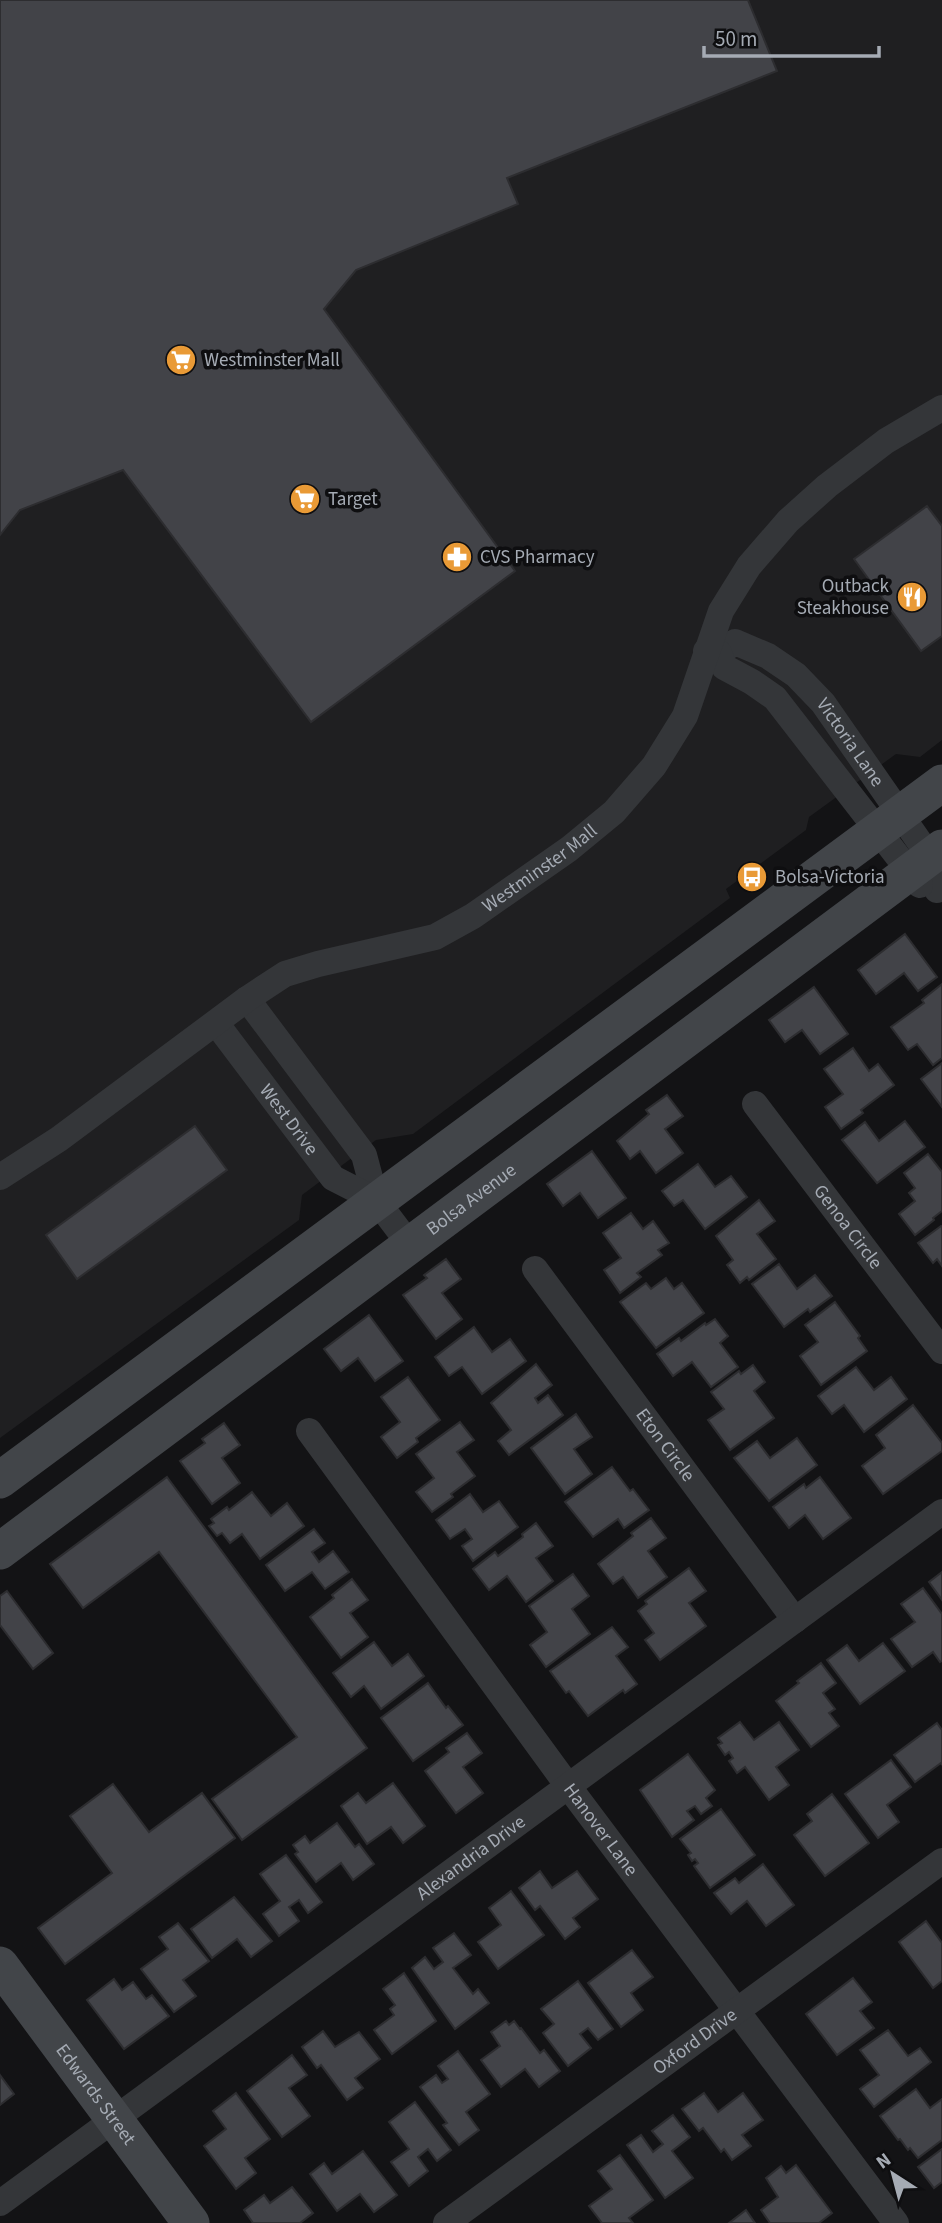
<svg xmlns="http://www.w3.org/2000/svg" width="942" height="2223" font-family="'Source Sans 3',sans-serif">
<rect width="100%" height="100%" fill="#131315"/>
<polygon fill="#1f1f21" points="0,0 942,0 942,740 920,757 896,754 809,817 806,830 726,889 730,898 413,1134 376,1140 302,1195 299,1220 0,1438"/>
<g fill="#424348" stroke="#2d2d30" stroke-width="2">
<polygon points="0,0 748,0 777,71 507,178 518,204 356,270 324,309 515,571 311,722 123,470 20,510 0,535"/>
<polygon points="927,506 942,526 942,636 921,651 854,559"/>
<polygon points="905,934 937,977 918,991 904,973 876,994 858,970"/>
<polygon points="942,984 942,1058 933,1065 917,1044 908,1050 891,1027 924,1003 922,1000"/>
<polygon points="814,987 848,1034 820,1054 802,1030 785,1042 769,1020"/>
<polygon points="853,1048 869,1071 878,1064 894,1085 861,1110 863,1113 841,1129 825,1107 843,1094 824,1069"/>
<polygon points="942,1063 942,1107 921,1079"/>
<polygon points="667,1095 683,1116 665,1129 683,1153 656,1173 640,1151 630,1159 617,1141 649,1114 646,1110"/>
<polygon points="905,1121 925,1147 877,1183 842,1140 865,1122 879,1141"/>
<polygon points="195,1126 227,1170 77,1279 46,1235"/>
<polygon points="592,1151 626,1198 598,1218 580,1193 563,1206 547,1184"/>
<polygon points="928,1154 942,1172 942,1211 933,1218 934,1220 915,1235 899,1214 915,1201 909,1193 915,1188 904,1173"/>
<polygon points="698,1164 715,1187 731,1176 747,1197 705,1229 683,1200 674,1206 662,1191"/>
<polygon points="759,1200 775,1221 757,1234 776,1259 749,1280 747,1277 740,1283 727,1265 733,1260 716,1236"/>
<polygon points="631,1213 643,1229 653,1221 669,1243 658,1250 662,1255 637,1273 641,1277 620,1293 604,1270 621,1258 603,1233"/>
<polygon points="941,1226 942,1227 942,1266 937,1259 933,1263 918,1243"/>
<polygon points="446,1259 461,1279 442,1293 462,1319 436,1339 403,1295 427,1278 424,1275"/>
<polygon points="779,1264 797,1289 815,1275 832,1296 810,1312 808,1309 784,1327 752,1284"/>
<polygon points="666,1278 674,1289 682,1283 704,1313 656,1348 620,1302 646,1283 651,1289"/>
<polygon points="835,1302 860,1336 858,1338 867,1351 821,1385 800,1356 818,1342 805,1325"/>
<polygon points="369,1315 403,1361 375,1381 358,1358 341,1371 324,1349"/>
<polygon points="715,1319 728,1336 720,1343 738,1367 711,1387 692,1362 673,1376 657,1354 679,1338 681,1341 705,1323 706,1325"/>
<polygon points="474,1327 492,1352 510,1339 526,1361 482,1394 462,1367 449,1376 435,1357"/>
<polygon points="536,1364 552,1385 535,1398 538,1403 548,1395 563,1415 509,1455 498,1441 511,1430 491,1403"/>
<polygon points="753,1365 765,1382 754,1391 774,1418 730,1450 708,1420 724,1409 711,1392 739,1371 741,1374"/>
<polygon points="856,1367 874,1390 891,1377 907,1399 864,1432 844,1405 832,1414 818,1396"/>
<polygon points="408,1377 440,1420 416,1438 418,1442 397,1458 381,1437 400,1422 381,1397"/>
<polygon points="913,1405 942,1443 942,1451 883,1494 862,1466 885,1448 876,1435"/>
<polygon points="576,1414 592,1437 574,1449 592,1474 565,1494 531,1448"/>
<polygon points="460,1422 474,1440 457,1452 475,1476 451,1494 453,1497 432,1512 416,1492 434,1478 416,1454"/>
<polygon points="224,1423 240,1445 222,1458 240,1483 212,1504 180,1461 205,1443 202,1439"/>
<polygon points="797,1438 817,1465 769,1501 734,1458 757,1441 770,1458"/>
<polygon points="612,1467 630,1491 633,1489 649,1510 624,1528 618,1519 593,1537 565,1502"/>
<polygon points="167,1477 367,1748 242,1840 212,1799 297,1737 159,1552 83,1608 50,1564"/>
<polygon points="820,1477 851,1518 823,1539 805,1515 789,1528 773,1507 804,1484 806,1488"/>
<polygon points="252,1492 271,1516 287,1503 304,1526 260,1559 242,1534 230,1543 222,1533 217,1536 209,1526 214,1523 211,1519 227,1507 229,1510"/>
<polygon points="470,1494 483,1512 499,1501 518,1527 473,1561 462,1546 472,1539 465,1529 450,1539 436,1520"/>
<polygon points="651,1518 666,1538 648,1551 667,1577 638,1598 623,1577 613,1584 598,1564 633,1536 631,1533"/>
<polygon points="536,1523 553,1546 536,1558 553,1581 526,1602 507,1576 489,1590 473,1569 495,1552 498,1556 523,1537 522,1534"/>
<polygon points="314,1529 325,1543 312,1552 319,1562 333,1551 349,1572 325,1589 312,1572 285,1591 266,1565"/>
<polygon points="689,1568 706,1591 689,1603 706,1626 660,1660 645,1640 654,1633 638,1611 647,1604 645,1601"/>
<polygon points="942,1572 942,1600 929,1582"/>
<polygon points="573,1574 589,1596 572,1609 590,1634 546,1667 530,1645 547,1632 529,1606"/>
<polygon points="352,1579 368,1600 350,1613 368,1637 341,1658 310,1617 334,1598 332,1595"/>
<polygon points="923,1588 942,1614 942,1661 940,1662 933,1652 912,1667 891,1639 915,1622 901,1604"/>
<polygon points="7,1591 53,1653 33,1669 0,1625 0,1596"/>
<polygon points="612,1627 628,1647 616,1656 637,1684 625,1693 623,1690 588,1716 569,1691 566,1693 550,1671"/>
<polygon points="374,1642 392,1666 408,1654 424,1676 381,1709 364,1686 351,1697 333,1673"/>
<polygon points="883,1643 905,1671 860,1704 827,1660 847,1645 859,1661"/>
<polygon points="821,1663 836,1683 823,1693 835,1709 829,1713 839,1726 811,1747 776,1701 799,1683 797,1681"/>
<polygon points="428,1683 446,1708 448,1706 463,1725 413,1761 381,1718"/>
<polygon points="740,1722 754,1740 779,1722 799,1750 776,1767 789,1785 769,1800 745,1767 737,1773 729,1761 733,1758 729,1752 725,1755 718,1745 722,1743 718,1738"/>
<polygon points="937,1723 942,1730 942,1765 941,1763 915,1782 894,1755"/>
<polygon points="467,1733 482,1753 463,1767 483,1793 456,1813 425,1771 449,1752 446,1748"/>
<polygon points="688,1754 715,1790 706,1798 712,1806 701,1814 695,1806 687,1811 694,1820 672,1837 640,1790"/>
<polygon points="891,1760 911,1787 887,1805 899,1822 878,1838 845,1794"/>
<polygon points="393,1783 425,1826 403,1843 391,1827 367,1844 341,1806 358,1793 366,1803"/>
<polygon points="113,1784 149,1832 202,1793 235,1838 65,1964 38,1928 112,1873 70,1816"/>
<polygon points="832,1794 869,1843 825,1876 794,1835 812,1821 807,1814"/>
<polygon points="721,1809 755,1855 710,1888 694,1866 698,1863 695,1859 692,1861 688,1855 691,1853 680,1839"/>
<polygon points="337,1823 355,1847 359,1844 374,1864 353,1880 341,1863 316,1882 295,1854 298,1852 293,1845 305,1836 310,1843"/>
<polygon points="286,1855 322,1902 308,1913 299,1900 289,1907 299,1921 279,1936 263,1914 280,1901 260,1874"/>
<polygon points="763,1864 794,1905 766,1926 747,1901 731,1914 714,1893 735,1878 739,1883"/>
<polygon points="540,1871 552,1888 577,1871 598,1899 573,1918 580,1927 565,1939 540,1906 535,1910 519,1888"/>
<polygon points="511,1891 544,1935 498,1969 478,1942 501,1925 489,1908"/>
<polygon points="234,1897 272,1941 251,1957 237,1939 212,1958 191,1929"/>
<polygon points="926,1921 942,1943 942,1981 933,1988 899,1942"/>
<polygon points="178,1923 209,1961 183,1980 196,1996 174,2012 141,1969 168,1949 159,1937"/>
<polygon points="454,1933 471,1955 453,1968 473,1994 478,1989 489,2003 455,2029 412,1968 425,1957 434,1969 443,1962 433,1948"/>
<polygon points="632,1950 653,1977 631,1993 643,2010 621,2027 588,1983"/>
<polygon points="404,1973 436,2021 392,2054 374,2030 394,2015 390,2009 395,2005 383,1989"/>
<polygon points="853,1978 872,2002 860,2011 874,2028 837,2055 806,2014"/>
<polygon points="114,1979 122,1990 133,1982 146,1999 152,1995 169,2016 124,2049 87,2000"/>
<polygon points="578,1981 613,2029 598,2040 588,2028 580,2034 591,2048 568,2066 543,2033 554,2024 541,2009"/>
<polygon points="506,2021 509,2025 514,2021 520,2029 521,2028 540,2053 544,2050 560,2071 539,2087 525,2069 501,2087 481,2060 500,2046 491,2032"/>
<polygon points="888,2030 908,2056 920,2048 931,2062 874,2107 860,2089 879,2075 860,2050"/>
<polygon points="323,2031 335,2047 359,2032 380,2059 355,2078 363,2088 347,2100 321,2065 317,2068 302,2047"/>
<polygon points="458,2051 490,2094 466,2112 479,2130 459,2145 443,2125 447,2123 420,2087 436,2075 442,2083 448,2079 438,2066"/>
<polygon points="292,2055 307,2075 289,2088 310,2116 282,2137 247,2091"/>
<polygon points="0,2075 14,2094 0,2105"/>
<polygon points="916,2089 930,2108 942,2099 942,2140 918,2158 910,2148 908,2150 900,2139 898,2140 880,2116"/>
<polygon points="236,2093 270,2139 245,2158 256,2173 236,2189 204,2146 226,2129 213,2111"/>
<polygon points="704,2093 718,2112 743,2093 763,2120 742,2135 751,2146 732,2160 724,2149 721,2152 703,2128 699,2131 682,2109"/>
<polygon points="415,2102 451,2150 437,2161 428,2149 418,2157 428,2171 409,2186 391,2162 409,2149 389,2122"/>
<polygon points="673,2115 690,2137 672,2151 693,2178 665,2198 627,2145 641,2135 653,2152 663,2144 652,2131"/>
<polygon points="942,2149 942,2182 934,2188 918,2167"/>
<polygon points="363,2151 397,2195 374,2212 360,2194 337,2211 310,2174 324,2163 332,2174"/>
<polygon points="620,2155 653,2200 629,2218 633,2223 602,2223 589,2206 612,2189 598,2171"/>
<polygon points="796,2165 832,2213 819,2223 770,2223 761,2210 778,2197 766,2178 781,2166 786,2173"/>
<polygon points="292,2187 313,2213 300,2223 253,2223 244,2210 264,2195 270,2203"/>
<polygon points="746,2210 755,2223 729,2223"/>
</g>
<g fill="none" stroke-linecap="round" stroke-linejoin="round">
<g stroke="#343639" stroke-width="26">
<path id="s1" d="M706,651L719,653L735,642L768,656L796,675L823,703L930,857L940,873L937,890"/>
<polyline points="719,653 724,667 752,682 775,698 920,885"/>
<polyline points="247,999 364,1155 376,1200 410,1245"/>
<path id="s2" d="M216,1023L333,1178L376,1200"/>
<path id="s3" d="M755,1104L942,1351"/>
<path id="s4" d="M0,1177L59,1139L247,999L285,974L318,964L435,937L473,916L569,849L614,812L654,766L685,716L721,611L749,566L788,521L827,486L886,441L942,408"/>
<path id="s5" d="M535,1269L795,1620"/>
<path id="s6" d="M309,1431L568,1786L896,2223"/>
<path id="s7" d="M0,2203L942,1512"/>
<path id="s8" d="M446,2223L942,1861"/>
</g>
<g stroke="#424549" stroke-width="37">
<polyline points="0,1480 942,783"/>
<path id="s9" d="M0,1551L942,848"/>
<path id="s10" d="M0,1965L191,2223"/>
</g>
</g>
<defs>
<g id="supermarket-disc" transform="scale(1.575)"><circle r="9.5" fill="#e99a36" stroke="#0e0e10"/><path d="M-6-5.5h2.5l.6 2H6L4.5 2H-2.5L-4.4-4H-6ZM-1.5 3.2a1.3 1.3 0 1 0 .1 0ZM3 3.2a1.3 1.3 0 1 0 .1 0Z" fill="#fff"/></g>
<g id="pharmacy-disc" transform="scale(1.575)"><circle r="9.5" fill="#e99a36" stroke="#0e0e10"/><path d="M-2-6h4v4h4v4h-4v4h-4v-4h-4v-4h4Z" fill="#fff"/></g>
<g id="restaurant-disc" transform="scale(1.575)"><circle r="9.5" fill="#e99a36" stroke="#0e0e10"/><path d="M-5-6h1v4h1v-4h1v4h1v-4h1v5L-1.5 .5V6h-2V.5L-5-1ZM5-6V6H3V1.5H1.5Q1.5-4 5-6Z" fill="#fff"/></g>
<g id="bus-disc" transform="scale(1.575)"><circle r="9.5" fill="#e99a36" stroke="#0e0e10"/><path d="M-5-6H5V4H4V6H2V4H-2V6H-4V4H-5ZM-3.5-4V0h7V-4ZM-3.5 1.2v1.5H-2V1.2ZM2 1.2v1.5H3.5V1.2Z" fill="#fff"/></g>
</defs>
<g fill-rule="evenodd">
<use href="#supermarket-disc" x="181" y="360"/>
<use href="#supermarket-disc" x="305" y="499"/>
<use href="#pharmacy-disc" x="457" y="557"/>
<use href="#restaurant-disc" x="912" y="597"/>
<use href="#bus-disc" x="752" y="877"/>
</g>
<g text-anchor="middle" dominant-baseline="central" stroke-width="7" stroke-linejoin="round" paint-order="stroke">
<g font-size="19" fill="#a5abb4" stroke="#0e0e10" text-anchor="start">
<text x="204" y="360">Westminster Mall</text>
<text x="328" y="499">Target</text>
<text x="480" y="557">CVS Pharmacy</text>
<text x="889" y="586" text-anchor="end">Outback<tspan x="889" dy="22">Steakhouse</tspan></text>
<text x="775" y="877">Bolsa-Victoria</text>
</g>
<g font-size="19" fill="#a5abb4" stroke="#0e0e10">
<text stroke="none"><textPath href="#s1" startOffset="189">Victoria Lane</textPath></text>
<text stroke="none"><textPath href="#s4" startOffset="630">Westminster Mall</textPath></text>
<text stroke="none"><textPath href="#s2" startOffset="121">West Drive</textPath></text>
<text stroke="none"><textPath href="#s9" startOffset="588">Bolsa Avenue</textPath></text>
<text stroke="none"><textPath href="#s3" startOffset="154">Genoa Circle</textPath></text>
<text stroke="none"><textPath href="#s5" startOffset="219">Eton Circle</textPath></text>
<text stroke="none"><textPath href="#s6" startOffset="494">Hanover Lane</textPath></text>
<text stroke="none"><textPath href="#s7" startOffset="584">Alexandria Drive</textPath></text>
<text stroke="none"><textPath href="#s8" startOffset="308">Oxford Drive</textPath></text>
<text stroke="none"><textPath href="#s10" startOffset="161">Edwards Street</textPath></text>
</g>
</g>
<g transform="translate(893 2174) rotate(324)" stroke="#0e0e10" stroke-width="5" paint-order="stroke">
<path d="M0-5L12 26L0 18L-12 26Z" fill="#a5abb4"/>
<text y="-10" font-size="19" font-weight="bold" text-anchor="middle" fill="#a5abb4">N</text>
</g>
<path d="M704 46v10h175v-10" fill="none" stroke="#a5abb4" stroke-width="3.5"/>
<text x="715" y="46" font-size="21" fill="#a5abb4" stroke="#0e0e10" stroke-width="5" paint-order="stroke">50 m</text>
</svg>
